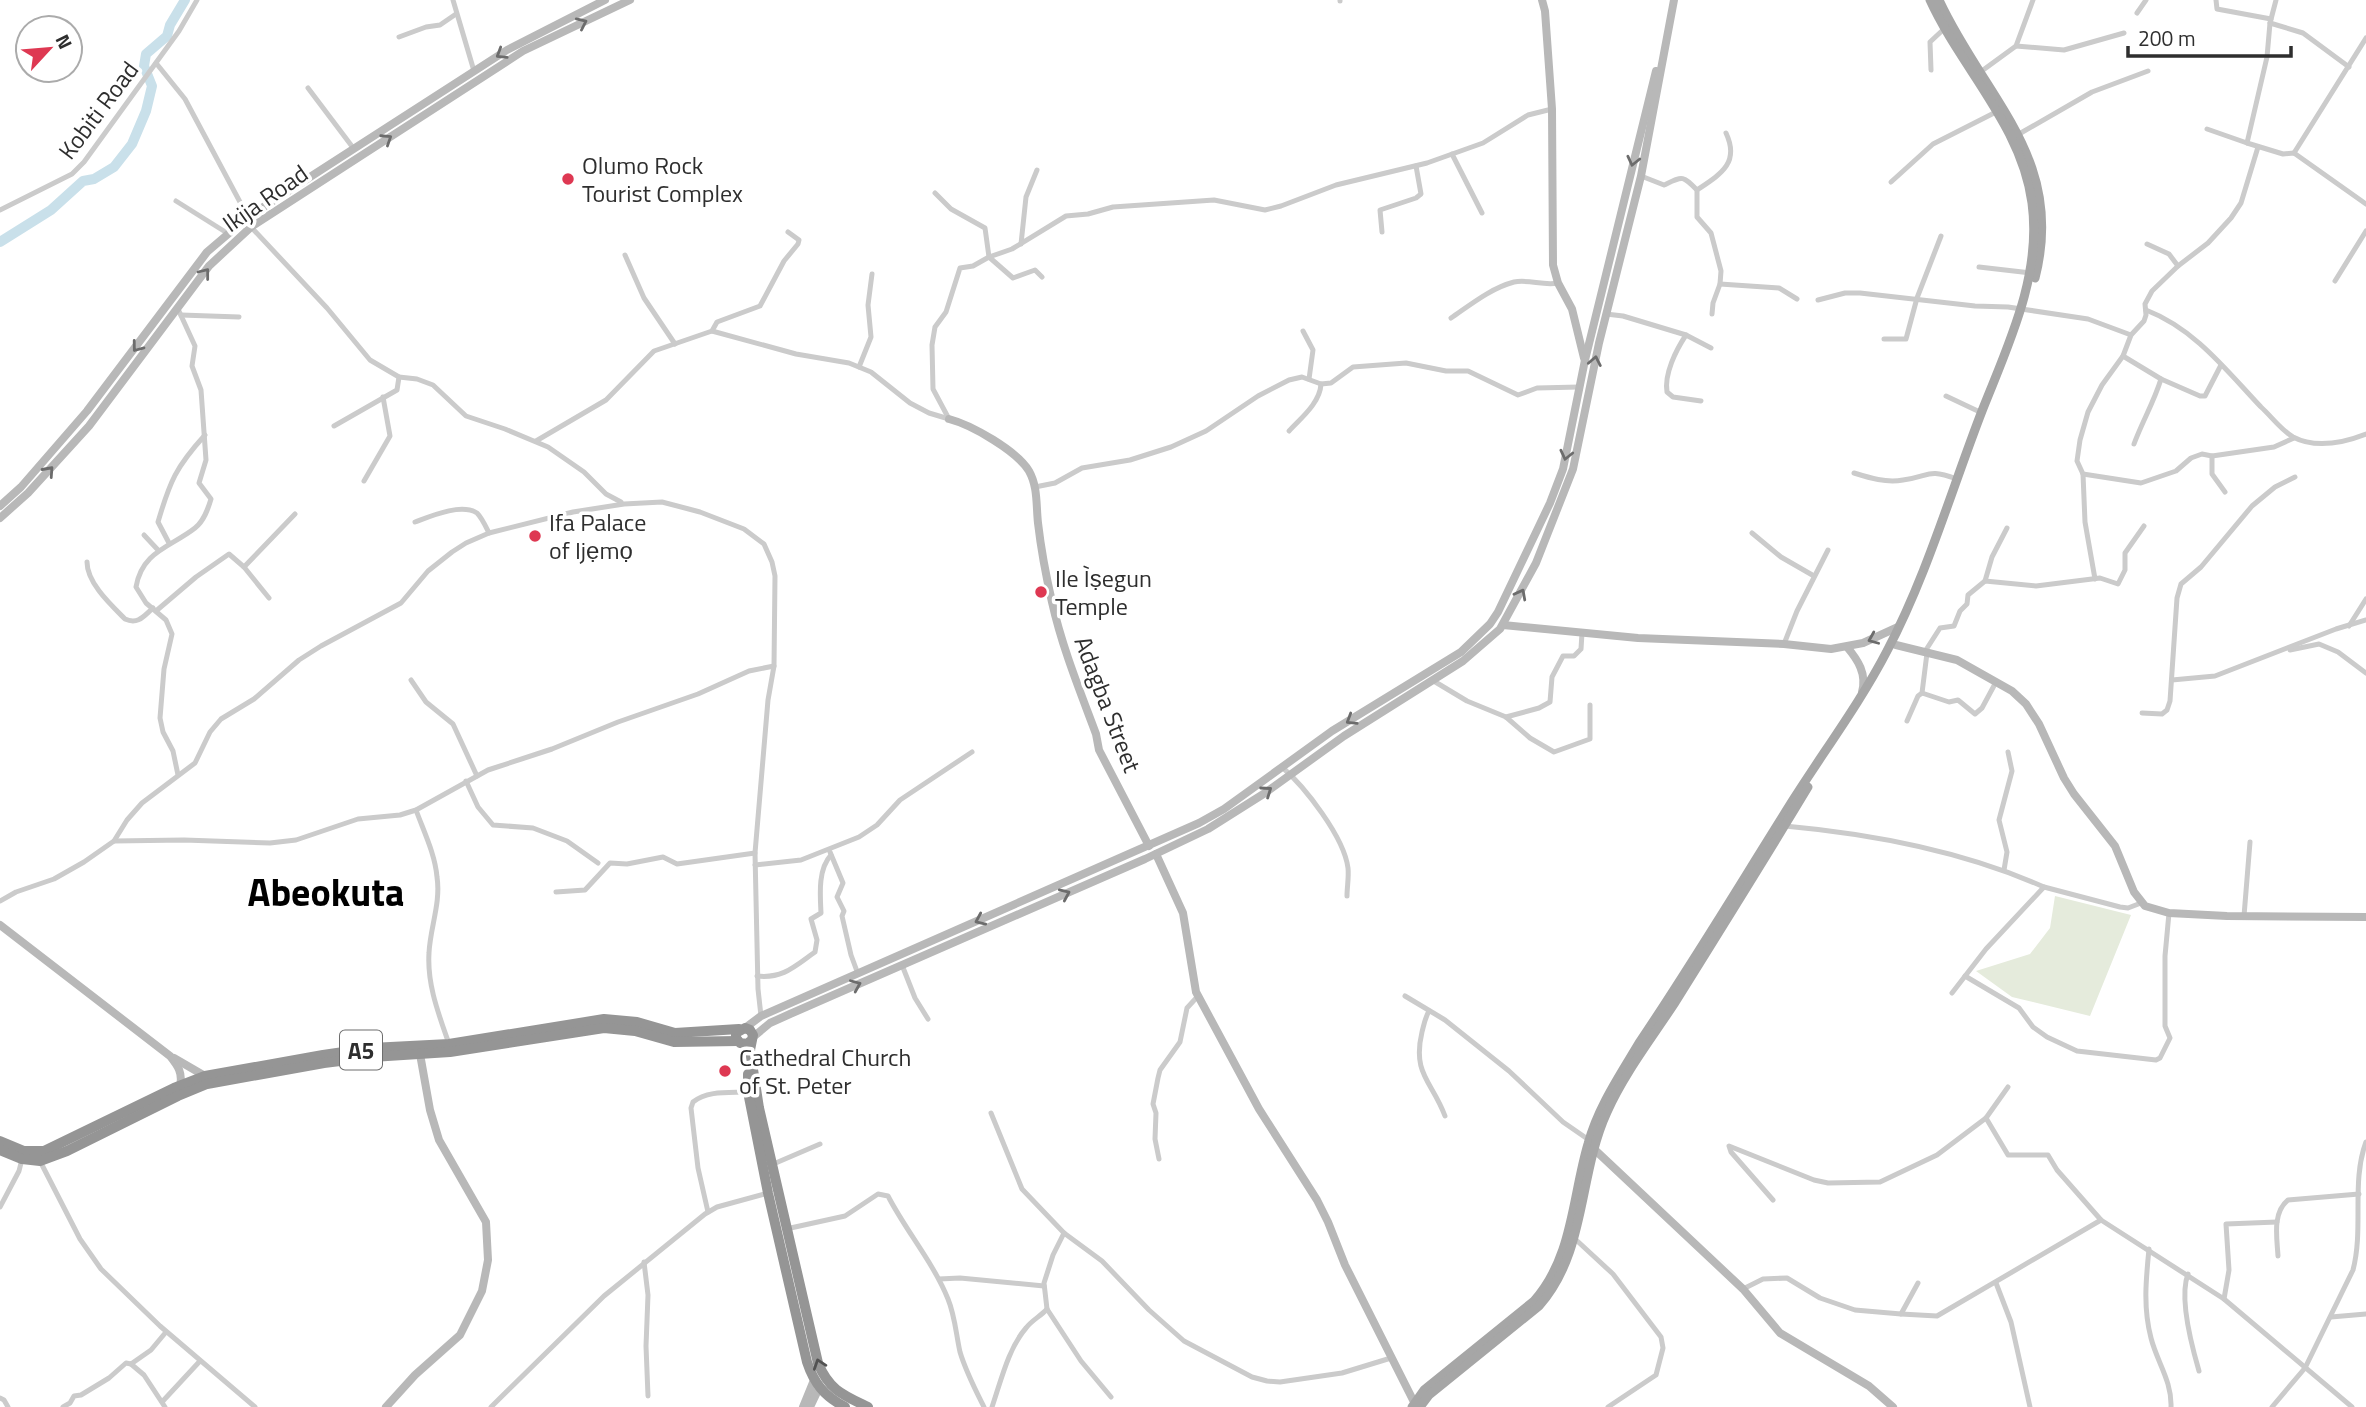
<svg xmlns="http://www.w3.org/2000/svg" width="2366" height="1407" font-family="'Titillium Web',sans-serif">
<rect width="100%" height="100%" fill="#fff"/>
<polygon fill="#e5ebdc" points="2055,896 2131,915 2090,1016 2012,997 1976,971 2030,954 2050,928"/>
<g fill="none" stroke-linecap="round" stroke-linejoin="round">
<polyline stroke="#c9e0ea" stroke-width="10" points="0,242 51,210 83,181 94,179 114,167 132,144 146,111 152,86 144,66 146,54 167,36 170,25 185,0"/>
<g stroke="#cbcbcb" stroke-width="5">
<polyline points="453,0 474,71"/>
<polyline points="1340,0 1340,1"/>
<polyline points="2216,0 2217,9 2271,19"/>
<polyline points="2137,13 2146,0"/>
<polyline points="2270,23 2303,33 2349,67"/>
<polyline points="399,37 426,27 440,25 456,14"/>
<polyline points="2016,46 2064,50 2124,33"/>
<polyline points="156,63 185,99 248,217"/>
<polyline points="1931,70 1930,42 1945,28"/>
<polyline points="1979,73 2016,46 2033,0"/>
<polyline points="308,88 354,149"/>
<polyline points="2207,129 2247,143 2267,57 2270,23 2276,0"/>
<polyline points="2019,134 2092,92 2148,71"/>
<polyline points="2247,143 2283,154 2294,153 2366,204"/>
<polyline points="2258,147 2241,203 2231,218 2208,243 2178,266 2152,291 2145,304 2146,315 2144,321 2131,335 2123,356 2102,385 2088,412 2080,440 2077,461 2083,474 2141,483 2176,471 2191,458 2202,454 2212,456 2274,447 2294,438"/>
<polyline points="2294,153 2366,38"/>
<polyline points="1452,154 1482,213"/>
<path d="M1641,176L1664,185C1683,176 1682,175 1697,190V217L1711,233L1721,271L1720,284L1713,303L1712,314"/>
<polyline points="1891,182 1933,144 1998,111"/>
<path d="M1697,190C1721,174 1740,163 1726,133"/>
<polyline points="935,193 951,209 985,228 989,257 1013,278 1035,270 1042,277"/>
<polyline points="176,201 227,233"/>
<polyline points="0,210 72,174 84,162 179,31 197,0"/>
<polyline points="251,227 327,308 370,360 399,377 417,379 433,385 466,416 505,429 548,447 584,472 606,494 621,502"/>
<polyline points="1382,232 1380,210 1416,198 1421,194 1416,166"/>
<polyline points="1021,244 1026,197 1037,170"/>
<polyline points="2147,244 2169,254 2178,266"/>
<polyline points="625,255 644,298 675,344"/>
<polyline points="1979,267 2031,273"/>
<polyline points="2335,281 2366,231"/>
<polyline points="1720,284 1779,288 1797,299"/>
<polyline points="1818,300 1845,293 1860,293 1975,306 2008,307 2088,319 2131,335"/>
<path d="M178,309L195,346L192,366L201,390L206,460L199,483L211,499C208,509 204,521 195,528C171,547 142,551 136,587L146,603L166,620L172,634L164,669L160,718L163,732L173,751L178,775"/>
<path d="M2146,310C2195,329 2226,370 2261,407C2271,416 2281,430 2293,437C2316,449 2343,443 2366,434"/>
<polyline points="1606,314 1623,316 1686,335"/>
<polyline points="181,315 239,317"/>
<path d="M1451,318C1470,305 1491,288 1514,282C1529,279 1543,286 1558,283"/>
<polyline points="712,331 717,322 760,306 784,261 798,244 799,240 788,232"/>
<polyline points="1303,331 1313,350 1309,379"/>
<polyline points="1884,339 1906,339 1917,298 1941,236"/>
<polyline points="2123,356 2161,379 2200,396 2205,396 2221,365"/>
<polyline points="859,367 871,337 868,305 872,274"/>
<polyline points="1946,396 1982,413"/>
<path d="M1701,401L1673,397L1667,392C1664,374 1676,350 1686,335L1711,348"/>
<polyline points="949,419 933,389 932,345 935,327 946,312 960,268 973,266 989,257 1012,249 1066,216 1088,214 1113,207 1214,200 1265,210 1281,206 1336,185 1427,163 1483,143 1528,115 1552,109"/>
<polyline points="334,426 397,390 399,377"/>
<path d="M1289,431C1301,418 1320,403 1321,384"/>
<polyline points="536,441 606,400 654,351 712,331 796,354 849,363 871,372 910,403 929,413 949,419"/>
<path d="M2134,444C2142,422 2154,402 2161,379"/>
<polyline points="2212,456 2212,474 2225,492"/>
<path d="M1854,473C1870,478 1886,483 1903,480C1932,476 1926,468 1957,479"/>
<polyline points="2083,474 2085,522 2095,579"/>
<polyline points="364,481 390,436 383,397"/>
<polyline points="1035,487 1055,483 1082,468 1130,460 1171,447 1206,431 1258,396 1289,380 1302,377 1321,384 1331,383 1353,367 1406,363 1446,371 1468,371 1518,395 1537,388 1579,387"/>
<path d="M415,522C431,516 461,503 477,513C482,518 486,527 489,533"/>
<polyline points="1752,533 1781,557 1814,576"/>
<polyline points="144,535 158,550"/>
<path d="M169,543L158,522C170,481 176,467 205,435"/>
<path d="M87,562C87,583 111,605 125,619C138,625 144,616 153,608"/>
<polyline points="244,567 295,514"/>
<polyline points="1985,581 1992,557 2007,528"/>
<polyline points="156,611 196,577 229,554 244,567 269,598"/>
<polyline points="2349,626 2366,599"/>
<polyline points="1784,644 1797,611 1828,550"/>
<polyline points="2290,650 2319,644 2338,652 2366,673"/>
<polyline points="1924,653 1940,628 1954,626 1960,611 1967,604 1968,595 1985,581 2036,586 2100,578 2118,584 2125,570 2125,553 2144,526"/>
<polyline points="411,680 426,702 453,724 477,776"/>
<polyline points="1432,680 1467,701 1506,717 1530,738 1554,752 1590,739 1590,705"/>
<polyline points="2172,680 2215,676 2336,629 2366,620"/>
<polyline points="1922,693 1949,702 1958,700 1975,714 1982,708 1996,682"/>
<polyline points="2142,713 2162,714 2167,710 2170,701 2177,598 2181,584 2201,567 2252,506 2275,487 2295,477"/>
<polyline points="1506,717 1539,708 1550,702 1552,677 1563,656 1574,656 1581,649 1582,633"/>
<polyline points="1907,721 1918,696 1922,693 1927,653"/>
<path d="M1282,767C1305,787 1344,837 1348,868C1349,877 1347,887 1347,896"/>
<polyline points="466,781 478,807 493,825 533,828 567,841 598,863"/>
<path d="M416,810C424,832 435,854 437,877C441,903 430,928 429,953C427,985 439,1015 449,1044"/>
<path d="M1785,826C1873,834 1963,851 2044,887"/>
<polyline points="114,841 184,840 270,843 296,840 358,819 400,815 416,810 488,770 552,749 618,722 698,694 749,671 774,666"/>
<polyline points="830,852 843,883 837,897 844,911 842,916 851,955 858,974"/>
<polyline points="755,865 801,860 859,837 877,825 900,800 972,752"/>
<polyline points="2004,870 2007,852 1999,820 2012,771 2008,752"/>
<polyline points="556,892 585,890 610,863 627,864 663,857 677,864 755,853"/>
<polyline points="0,901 16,892 54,879 84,862 114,841 127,820 142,803 195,763 210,732 221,719 254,699 299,660 321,646 401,603 428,571 452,552 466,543 489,533 573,512 624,504 662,502 700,512 744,529 764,544 772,562 775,576 774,666 768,700 755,853 758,989 761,1016"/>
<polyline points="2244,916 2250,842"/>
<polyline points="902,965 915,998 928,1019"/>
<path d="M757,976C783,979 795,966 815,952L817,940L811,919L821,913C820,894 818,869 831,855"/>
<polyline points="1965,976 2019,1008 2033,1027 2047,1037 2077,1051 2156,1060 2160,1058 2170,1038 2165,1026 2165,956 2169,913"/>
<polyline points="1952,993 1986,949 2044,887 2120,907 2128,908 2141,903"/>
<polyline points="1405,996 1445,1020 1509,1071 1563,1122 1589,1140"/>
<path d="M1429,1011C1425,1018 1424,1024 1422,1032C1412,1074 1432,1081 1445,1116"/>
<polyline points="991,1113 1022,1189 1064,1233 1102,1261 1149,1310 1184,1341 1252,1377 1267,1381 1280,1382 1342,1373 1391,1358"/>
<polyline points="1986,1118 2008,1155 2048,1155 2057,1170 2101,1220 2224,1299 2352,1407"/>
<polyline points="1159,1159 1155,1139 1156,1113 1153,1104 1158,1078 1160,1070 1180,1042 1187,1008 1198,996"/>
<polyline points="40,1161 80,1239 101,1269 160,1326 255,1407"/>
<polyline points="771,1165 820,1144"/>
<polyline points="1773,1200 1731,1152 1729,1146 1814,1180 1828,1183 1880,1182 1937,1155 1986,1118 2008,1087"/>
<polyline points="0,1207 19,1171 22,1159"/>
<path d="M708,1212L698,1168L691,1108L693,1102C708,1090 730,1093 748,1092"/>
<path d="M786,1229L845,1216L878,1194L888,1196C906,1231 933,1262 948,1299C955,1316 956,1334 960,1352C966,1372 975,1389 984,1407"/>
<polyline points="1064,1233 1053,1255 1044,1283 1047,1309 1081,1361 1111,1397"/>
<polyline points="1574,1238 1613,1274 1661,1337 1663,1348 1656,1375 1608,1407"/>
<path d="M2149,1249C2146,1279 2143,1308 2151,1338C2157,1362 2172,1381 2171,1407"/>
<path d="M2278,1256C2277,1238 2272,1213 2288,1200L2359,1194"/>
<polyline points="644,1262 648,1295 646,1346 648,1396"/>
<path d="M2188,1274C2179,1297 2192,1347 2199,1371"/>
<polyline points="939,1279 960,1278 1044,1286"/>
<polyline points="1918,1283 1901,1314 1937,1316 2101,1220"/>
<polyline points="1996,1283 2011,1322 2030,1407"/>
<polyline points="1743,1289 1763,1279 1787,1278 1820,1298 1855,1310 1901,1314"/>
<polyline points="2224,1299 2229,1270 2226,1224 2277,1222"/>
<polyline points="2331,1317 2366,1314"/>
<polyline points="131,1364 144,1375 165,1407"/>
<polyline points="0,1398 4,1400 8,1407"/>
<polyline points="162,1402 200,1361"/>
<polyline points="63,1407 70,1403 74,1396 81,1395 109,1378 126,1363 131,1364 151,1350 166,1332"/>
<polyline points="491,1407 604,1296 705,1214 717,1207 768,1193"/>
<path d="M992,1407C1001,1381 1008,1349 1026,1328C1032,1320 1041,1316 1047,1309"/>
<path d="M2272,1407L2305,1368L2353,1270C2364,1228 2351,1182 2366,1142"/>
</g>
<g stroke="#b8b8b8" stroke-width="8">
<polyline points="1542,0 1545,11 1552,109 1553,265 1558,283 1572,309 1584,358"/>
<path d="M949,419C972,425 1017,451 1029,471C1038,487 1036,505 1038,523C1041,549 1046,576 1052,602C1062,647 1080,691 1096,734L1099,750L1149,846"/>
<polyline points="0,506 21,487 87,411 207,252 248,217 507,50 605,0"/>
<polyline points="0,518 28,493 89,426 209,266 251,227 523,51 630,0"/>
<polyline points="1503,625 1638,638 1784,644 1831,649 1863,643 1898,627"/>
<polyline points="1896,645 1957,660 2012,691 2026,704 2039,724 2064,778 2074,794 2115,846 2134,892 2145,906 2169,913 2227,916 2366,917"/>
<path d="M1847,647C1858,660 1867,674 1862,692"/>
<polyline points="1156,854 1183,913 1196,992 1259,1109 1317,1200 1328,1222 1345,1265 1414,1402"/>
<path d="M0,925L170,1056C178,1066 183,1073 180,1086"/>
<polyline points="745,1028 761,1016 1199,823 1224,809 1332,731 1461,652 1490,624 1498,612 1550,503 1563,469 1585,360 1656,71"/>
<polyline points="752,1038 770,1023 790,1014 1145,859 1208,829 1265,793 1344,736 1463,661 1500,629 1536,563 1573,469 1599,343 1641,176 1674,0"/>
<polyline points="174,1058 205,1076"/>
<polyline points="1594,1149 1743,1289 1780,1333 1869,1386 1893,1407"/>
<polyline points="386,1407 415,1375 460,1335 482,1291 488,1260 486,1222 439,1140 430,1110 420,1054"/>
<polyline points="803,1407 814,1380"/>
<polyline points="810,1407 819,1388"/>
</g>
<g stroke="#a6a6a6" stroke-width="9">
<path d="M1939,0C1984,98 2066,158 2035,278"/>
<path d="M1412,1407L1424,1390L1534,1301C1573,1257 1572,1198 1588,1144C1598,1107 1620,1075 1639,1043C1693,963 1742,881 1793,800C1824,751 1860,703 1887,651C1927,575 1951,491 1982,411C2008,345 2042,276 2032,203C2022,126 1961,68 1930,0"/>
<path d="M1420,1407L1429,1395L1539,1306C1587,1252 1578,1175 1607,1112C1624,1074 1651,1039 1674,1004C1719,932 1764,860 1808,787"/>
</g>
<g stroke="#959595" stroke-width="10">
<path d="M752,1040L747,1044L740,1043L736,1038V1033L745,1028L750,1030L753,1035L750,1050L759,1108L818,1363C829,1390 843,1395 868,1407"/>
<path d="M748,1074V1092L768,1193L807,1362C814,1383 824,1396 845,1407"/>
<polyline points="0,1141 24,1151 44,1151 174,1088 205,1076 323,1055 371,1048 449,1044 604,1019 637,1022 675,1033 739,1029"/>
<polyline points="0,1150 22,1159 40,1161 67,1151 178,1096 207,1084 324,1063 372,1057 450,1052 604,1028 635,1031 674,1042 738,1041"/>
</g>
</g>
<defs><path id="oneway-chevron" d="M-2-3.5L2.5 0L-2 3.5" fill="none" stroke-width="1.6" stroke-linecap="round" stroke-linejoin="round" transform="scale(1.75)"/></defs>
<g stroke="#6c6c6c">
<use href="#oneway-chevron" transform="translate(582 23) rotate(-25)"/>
<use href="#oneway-chevron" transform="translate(501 54) rotate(148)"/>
<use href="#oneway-chevron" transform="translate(387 139) rotate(-33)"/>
<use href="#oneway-chevron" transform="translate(1633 161) rotate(103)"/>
<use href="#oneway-chevron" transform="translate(205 273) rotate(-52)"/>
<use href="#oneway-chevron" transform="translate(137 347) rotate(127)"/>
<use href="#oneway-chevron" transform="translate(1595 361) rotate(-79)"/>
<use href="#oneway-chevron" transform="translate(1566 455) rotate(103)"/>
<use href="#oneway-chevron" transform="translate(49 471) rotate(-48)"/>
<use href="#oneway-chevron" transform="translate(1521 594) rotate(-62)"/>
<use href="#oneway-chevron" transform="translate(1873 639) rotate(157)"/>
<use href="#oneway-chevron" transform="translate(1351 720) rotate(148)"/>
<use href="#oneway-chevron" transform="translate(1267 791) rotate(-35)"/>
<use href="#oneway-chevron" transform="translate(1065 894) rotate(-24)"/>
<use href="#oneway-chevron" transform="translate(980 920) rotate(156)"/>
<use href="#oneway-chevron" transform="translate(856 985) rotate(-23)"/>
</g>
<use stroke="#525252" href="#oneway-chevron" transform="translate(819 1364) rotate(-109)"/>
<g fill="#de3852" stroke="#fff" stroke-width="2.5">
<circle cx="568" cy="179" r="7"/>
<circle cx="535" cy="536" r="7"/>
<circle cx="1041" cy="592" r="7"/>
<circle cx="725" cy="1071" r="7"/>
</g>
<g text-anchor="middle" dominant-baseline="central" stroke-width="7" stroke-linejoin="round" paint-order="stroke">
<rect fill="#fff" stroke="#6d6d6d" stroke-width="2" x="340" y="1030.5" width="42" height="39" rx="5"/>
<g font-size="23" font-weight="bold" fill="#2e2e2e">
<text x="361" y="1050">A5</text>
</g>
<g font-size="24" fill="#2e2e2e" stroke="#fff">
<text transform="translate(98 110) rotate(-53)">Kobiti Road</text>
<text transform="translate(265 198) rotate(-35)">Ikija Road</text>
<text transform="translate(1108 704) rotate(69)">Adagba Street</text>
</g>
<g font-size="24" fill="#2e2e2e" stroke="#fff" text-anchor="start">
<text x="582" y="165">Olumo Rock<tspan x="582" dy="28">Tourist Complex</tspan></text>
<text x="549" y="522">Ifa Palace<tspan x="549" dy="28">of Ijẹmọ</tspan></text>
<text x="1055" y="578">Ile Ìṣegun<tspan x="1055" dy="28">Temple</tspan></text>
<text x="739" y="1057">Cathedral Church<tspan x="739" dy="28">of St. Peter</tspan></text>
</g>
<g font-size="38" font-weight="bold" fill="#000" stroke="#fff">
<text x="326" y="892">Abeokuta</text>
</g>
</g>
<g transform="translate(49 49) rotate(64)"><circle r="33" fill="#ffffff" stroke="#ababab" stroke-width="2"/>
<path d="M0-5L12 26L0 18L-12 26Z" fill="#de3852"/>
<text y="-10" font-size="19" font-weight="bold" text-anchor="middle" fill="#2e2e2e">N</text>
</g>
<path d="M2128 46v10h163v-10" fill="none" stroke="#2e2e2e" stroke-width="3.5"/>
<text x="2138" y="46" font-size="21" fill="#2e2e2e" stroke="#ffffff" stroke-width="5" paint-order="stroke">200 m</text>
</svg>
